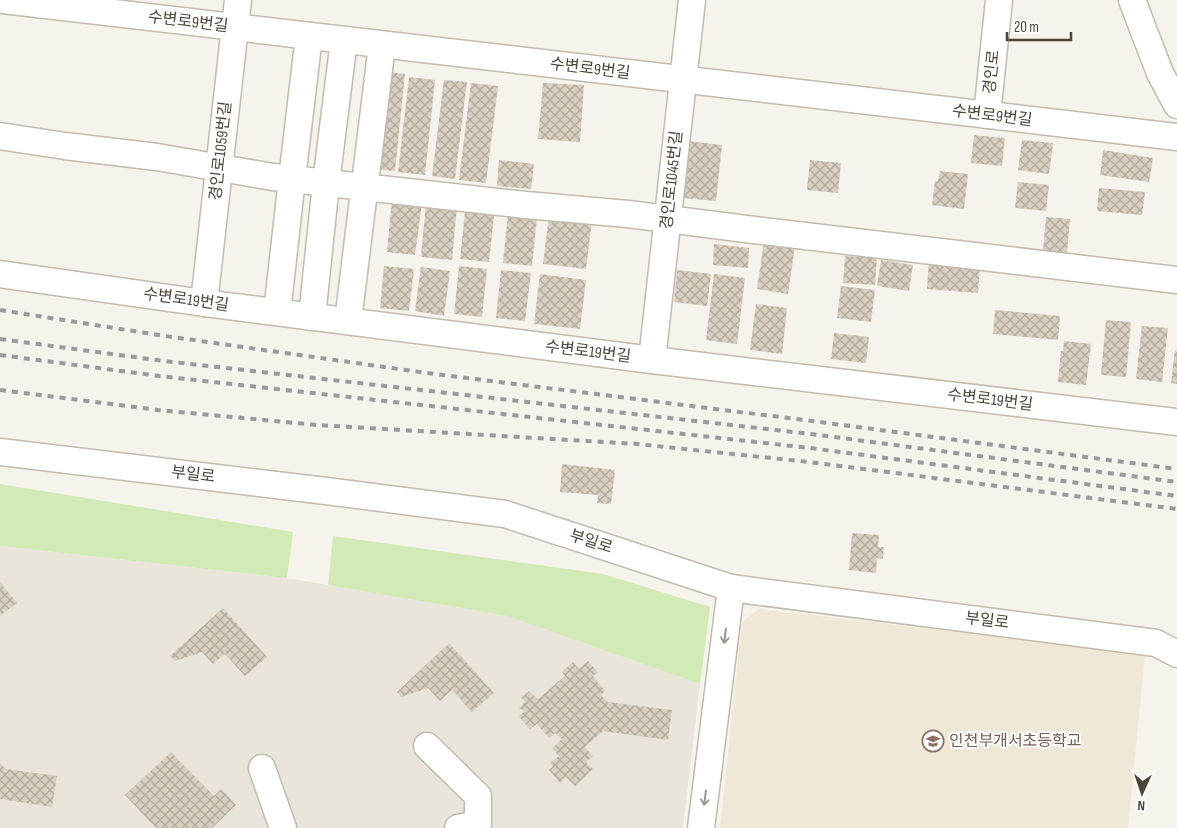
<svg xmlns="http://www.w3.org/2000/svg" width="1177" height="828" font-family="'Sofia Sans Condensed','Noto Sans KR',sans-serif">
<defs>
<pattern id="building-cross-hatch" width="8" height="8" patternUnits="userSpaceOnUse" patternTransform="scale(1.25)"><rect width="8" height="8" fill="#d8cfc1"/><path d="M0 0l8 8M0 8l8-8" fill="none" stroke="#b1aa9e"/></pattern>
</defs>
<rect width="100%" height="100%" fill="#f6f3ec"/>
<polygon fill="#eae5da" points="0,546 287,578 507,616 700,684 683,828 0,828"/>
<polygon fill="#efe8d6" points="759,609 1145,654 1128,828 720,828 742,622"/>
<g fill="#d2eab5">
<polygon points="0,484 293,532 287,578 0,546"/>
<polygon points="333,536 603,574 710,607 700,684 507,616 328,585"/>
</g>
<g fill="url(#building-cross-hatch)">
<polygon points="379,71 405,74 395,171 369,169"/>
<polygon points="409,77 435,80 425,175 398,172"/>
<polygon points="444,80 467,82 455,179 432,176"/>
<polygon points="471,83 498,86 486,183 459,180"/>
<polygon points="543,83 584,85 580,142 538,139"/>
<polygon points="974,135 1005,138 1002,166 971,163"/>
<polygon points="1022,140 1053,143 1049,174 1018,170"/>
<polygon points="688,141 722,145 716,201 682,198"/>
<polygon points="1103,150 1153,158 1149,182 1100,175"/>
<polygon points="499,160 534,164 531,189 497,186"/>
<polygon points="810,160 841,163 838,193 807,190"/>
<polygon points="940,171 968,174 964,209 932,205 935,181 938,181"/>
<polygon points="1018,182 1049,185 1046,211 1015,208"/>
<polygon points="1099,188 1145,192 1142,215 1097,211"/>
<polygon points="392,200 422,203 415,255 387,252"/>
<polygon points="426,203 457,206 452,260 421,257"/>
<polygon points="465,212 494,215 489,262 460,259"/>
<polygon points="508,214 537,217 532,266 503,263"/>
<polygon points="549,215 592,220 586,269 543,264"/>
<polygon points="1046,217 1070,219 1067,253 1043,251"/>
<polygon points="764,242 795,246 788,294 757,289"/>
<polygon points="714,244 749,248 748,268 713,265"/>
<polygon points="845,256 877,258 875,285 843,283"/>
<polygon points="929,258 980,266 978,293 927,289"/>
<polygon points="881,260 913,265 909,291 877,286"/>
<polygon points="384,266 414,269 409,311 380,308"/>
<polygon points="459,266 487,269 482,317 454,314"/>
<polygon points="421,267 450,271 444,316 415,311"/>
<polygon points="501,270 531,273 525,321 496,318"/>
<polygon points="677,270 711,274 707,306 674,302"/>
<polygon points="540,274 586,280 580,329 534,324"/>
<polygon points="714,274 745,278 737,344 706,340"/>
<polygon points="841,286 875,290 871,322 837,318"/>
<polygon points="756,304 787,308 782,354 750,350"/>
<polygon points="995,310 1060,316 1058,340 993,334"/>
<polygon points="1106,320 1131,322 1126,377 1101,375"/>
<polygon points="1142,326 1168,328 1162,382 1136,379"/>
<polygon points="834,333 869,337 866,363 831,359"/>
<polygon points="1064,341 1091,344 1086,385 1058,382 1061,351 1063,351"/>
<polygon points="1175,350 1177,351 1177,384 1171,383"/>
<polygon points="562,464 615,470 611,504 597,503 598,495 560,492"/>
<polygon points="852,533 879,535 878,547 884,547 883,559 877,558 876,573 849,570"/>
<polygon points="0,582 17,603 0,616"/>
<polygon points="223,608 267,657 245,676 225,654 213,664 202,652 175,661 170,656"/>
<polygon points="449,643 494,693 472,712 452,690 440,701 428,688 401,697 397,692"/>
<polygon points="588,661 598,672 593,676 605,691 601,695 608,702 672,710 668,740 603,731 585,747 593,756 586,762 593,769 575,786 566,777 560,783 549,770 553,766 550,763 559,756 552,749 562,739 555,733 549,738 537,724 530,729 519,717 524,711 519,708 525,702 521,698 529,691 538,699 565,676 562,672 573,662 579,669"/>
<polygon points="171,752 214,796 221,789 236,805 212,828 156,828 125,795"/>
<polygon points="0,763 6,769 57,776 52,807 0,799"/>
</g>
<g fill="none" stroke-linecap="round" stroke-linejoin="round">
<g stroke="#c2bbae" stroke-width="29">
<g id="minor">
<polyline points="3,0 1177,137"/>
<polyline points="1132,0 1160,73 1177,105"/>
<polyline points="987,115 999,0"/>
<polyline points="0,136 65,146 157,157 273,177 526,205 628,214 754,230 1177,280"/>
<polyline points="0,274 204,303 652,360 1177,422"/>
<polyline points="204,303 238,0"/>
<polyline points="277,312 292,179 309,36"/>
<polyline points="312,317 326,183 344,40"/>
<polyline points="348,321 382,45"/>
<polyline points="652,360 692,0"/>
<polyline points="0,452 326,491 505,514 731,588 1156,643 1177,654"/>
<polyline points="427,746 478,796 478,824 458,828"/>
<polyline points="262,768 283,828"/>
<polyline points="701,828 731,588"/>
</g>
</g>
<use href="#minor" stroke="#fff" stroke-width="26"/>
<g stroke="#9a9a9a" stroke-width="4" stroke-dasharray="6 6" stroke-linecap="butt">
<polyline points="0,310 165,336 427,373 812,421 1177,469"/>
<polyline points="0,339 164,361 811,434 1177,482"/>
<polyline points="0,355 159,376 810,448 1177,496"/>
<polyline points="0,390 158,410 317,425 637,444 809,462 1177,509"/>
</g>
</g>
<defs><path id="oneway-shaft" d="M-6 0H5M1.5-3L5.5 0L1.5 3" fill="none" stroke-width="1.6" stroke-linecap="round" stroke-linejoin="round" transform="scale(1.25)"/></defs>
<g stroke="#9c9892">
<use href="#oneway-shaft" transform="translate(725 636) rotate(97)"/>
<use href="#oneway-shaft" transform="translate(705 798) rotate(97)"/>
</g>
<defs>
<g id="school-ring" transform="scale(1.125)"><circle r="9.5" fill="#fff" stroke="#8d6e63" stroke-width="1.5"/><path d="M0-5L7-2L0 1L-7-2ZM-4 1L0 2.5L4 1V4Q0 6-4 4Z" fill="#8d6e63"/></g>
</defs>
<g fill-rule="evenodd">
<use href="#school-ring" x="933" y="741"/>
</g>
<g text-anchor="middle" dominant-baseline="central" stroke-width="4" stroke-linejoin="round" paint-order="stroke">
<g font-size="16" fill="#4b4439" stroke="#fff">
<text transform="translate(188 22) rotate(7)">수변로9번길</text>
<text transform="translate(590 69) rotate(7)">수변로9번길</text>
<text transform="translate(992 72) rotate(-84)">경인로</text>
<text transform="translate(992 116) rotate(7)">수변로9번길</text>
<text transform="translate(221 151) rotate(-84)">경인로1059번길</text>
<text transform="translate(672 180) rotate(-84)">경인로1045번길</text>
<text transform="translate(186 300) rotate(8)">수변로19번길</text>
<text transform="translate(588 352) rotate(7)">수변로19번길</text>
<text transform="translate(990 400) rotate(7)">수변로19번길</text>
<text transform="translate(193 475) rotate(7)">부일로</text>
<text transform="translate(591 542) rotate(18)">부일로</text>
<text transform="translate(987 621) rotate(7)">부일로</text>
</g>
<g font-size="16" fill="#785e54" stroke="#fff" text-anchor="start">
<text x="949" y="741">인천부개서초등학교</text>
</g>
</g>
<g transform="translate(1142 793) rotate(183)" stroke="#ffffff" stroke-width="4" paint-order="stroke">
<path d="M0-4L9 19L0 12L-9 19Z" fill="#4b4439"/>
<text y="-8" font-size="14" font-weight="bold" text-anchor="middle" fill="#4b4439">N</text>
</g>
<path d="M1007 32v8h64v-8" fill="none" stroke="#4b4439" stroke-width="2.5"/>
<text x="1014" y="32" font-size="15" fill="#4b4439" stroke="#ffffff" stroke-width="4" paint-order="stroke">20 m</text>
</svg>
